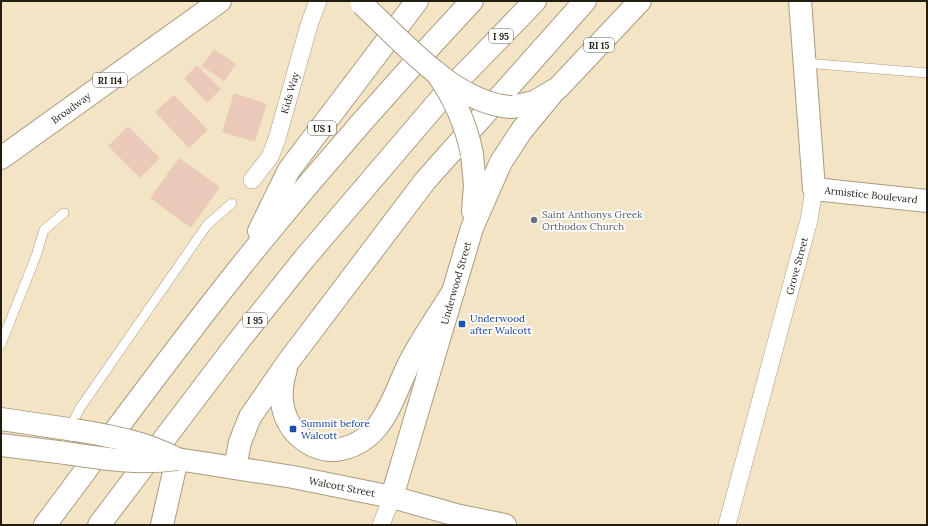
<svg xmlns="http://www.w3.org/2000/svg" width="928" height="526" font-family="Lora,serif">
<rect width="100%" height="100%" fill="#f4e4c6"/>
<g fill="#eac9b9">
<polygon points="214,49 236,64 224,81 202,66"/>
<polygon points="197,65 221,89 207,103 184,78"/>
<polygon points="234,93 267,104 255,142 222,132"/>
<polygon points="174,95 208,130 189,148 155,112"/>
<polygon points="128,126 160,158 140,178 108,146"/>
<polygon points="179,158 220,187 191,228 150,198"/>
</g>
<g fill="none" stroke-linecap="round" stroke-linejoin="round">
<g stroke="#ab9b7f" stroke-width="10">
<g id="service">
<polyline points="805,63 927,73"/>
<polyline points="1,344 36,256 44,230 64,213"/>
<polyline points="73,430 73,422 80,408 207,225 232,203"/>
</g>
</g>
<g stroke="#ab9b7f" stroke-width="18">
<g id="minor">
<polyline points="252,180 270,157 277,139 309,25 318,1"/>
<polyline points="381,525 392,497"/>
<polyline points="727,525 809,220 814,189"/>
</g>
</g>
<g stroke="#ab9b7f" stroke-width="24">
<polyline id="tertiary" points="392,497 460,516 505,525"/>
</g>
<g stroke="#ab9b7f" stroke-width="24">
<g id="secondary">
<polyline points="800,1 814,189 927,201"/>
<polyline points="472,154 475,185 473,211"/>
<polyline points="1,419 75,430"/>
<polyline points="1,445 58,452"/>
<polyline points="162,525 177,459 293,477 392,497 472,228 501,162 522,130 555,90"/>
</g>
</g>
<g stroke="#ab9b7f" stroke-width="24">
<g id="primary">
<polyline points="512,107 534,102 558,88 640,1"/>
<polyline points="1,158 220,1"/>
</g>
</g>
<g stroke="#ab9b7f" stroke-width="24">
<g id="motorway">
<polyline points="259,231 289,170 417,1"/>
<path d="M286,369C279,391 279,413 295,432C305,443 320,451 335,450C385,444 392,395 412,358C425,334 440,313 454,290"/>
<polyline points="235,468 240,442 250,417 288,362 425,181 585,1"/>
<path d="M45,525C110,438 174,350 242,265C315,174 392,86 472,1"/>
<polyline points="99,525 237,343 304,259 444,95 535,1"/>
</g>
</g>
<use href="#service" stroke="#fff" stroke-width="9"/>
<use href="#minor" stroke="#fff" stroke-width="17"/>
<use href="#tertiary" stroke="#fff" stroke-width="22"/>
<use href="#secondary" stroke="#fff" stroke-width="22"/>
<use href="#primary" stroke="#fff" stroke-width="22"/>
<use href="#motorway" stroke="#fff" stroke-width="22"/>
<g stroke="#ab9b7f" stroke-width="24" stroke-linecap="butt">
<g id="secondary-bridge">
<path d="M436,72C454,97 466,124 472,154"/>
<path d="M75,430C111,436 145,442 177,459"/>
<path d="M58,452C98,458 137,465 177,459"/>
</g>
</g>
<g stroke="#ab9b7f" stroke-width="24" stroke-linecap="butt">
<path id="primary-bridge" d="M362,4C401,40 456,105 512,107"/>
</g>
<use href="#secondary-bridge" stroke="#fff" stroke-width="22"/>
<use href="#primary-bridge" stroke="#fff" stroke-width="22"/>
</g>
<circle fill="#6b7280" stroke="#fff" stroke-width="1.5" cx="534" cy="220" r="4"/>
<g fill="#1a4fb4" stroke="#fff" stroke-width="1.5">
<rect x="458" y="320" width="8" height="8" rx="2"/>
<rect x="289" y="425" width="8" height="8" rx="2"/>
</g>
<g text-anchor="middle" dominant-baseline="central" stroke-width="3.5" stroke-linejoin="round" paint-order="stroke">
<g fill="#fff" stroke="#646058" stroke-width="1">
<rect x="489" y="29" width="24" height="14" rx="3"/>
<rect x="584" y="38" width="30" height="14" rx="3"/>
<rect x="93" y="73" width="34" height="14" rx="3"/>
<rect x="308" y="121" width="28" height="14" rx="3"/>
<rect x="243" y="313" width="24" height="14" rx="3"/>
</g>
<g font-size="9" font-weight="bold" fill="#221c11">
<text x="501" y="36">I 95</text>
<text x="599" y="45">RI 15</text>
<text x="110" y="80">RI 114</text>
<text x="322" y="128">US 1</text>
<text x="255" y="320">I 95</text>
</g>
<g font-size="10" fill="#221c11" stroke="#fff">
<text transform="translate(290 93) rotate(-74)">Kids Way</text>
<text transform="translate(71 108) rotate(-36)">Broadway</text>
<text transform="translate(871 195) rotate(6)">Armistice Boulevard</text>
<text transform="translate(797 266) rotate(-75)">Grove Street</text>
<text transform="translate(456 283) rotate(-74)">Underwood Street</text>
<text transform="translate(342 487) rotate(11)">Walcott Street</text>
</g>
<g font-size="10" fill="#5b616d" stroke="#fff" text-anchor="start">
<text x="542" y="214">Saint Anthonys Greek<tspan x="542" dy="12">Orthodox Church</tspan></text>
</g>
<g font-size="10" fill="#164399" stroke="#fff" text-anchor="start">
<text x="470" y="318">Underwood<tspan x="470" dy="12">after Walcott</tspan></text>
<text x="301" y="423">Summit before<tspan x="301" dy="12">Walcott</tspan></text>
</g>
</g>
<rect width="928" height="526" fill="none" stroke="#221c11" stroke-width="4"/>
</svg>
